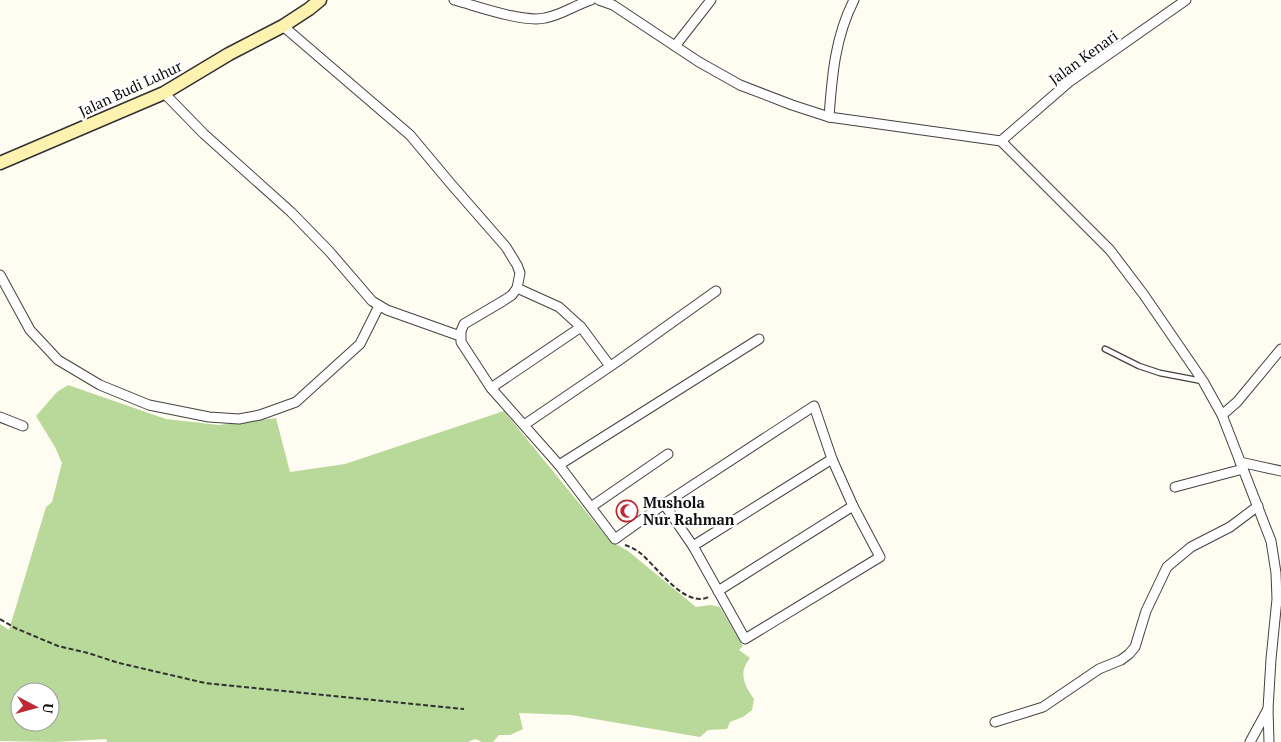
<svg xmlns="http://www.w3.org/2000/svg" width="1281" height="742" font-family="'PT Serif',serif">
<rect width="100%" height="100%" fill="#fffcf2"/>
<path fill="#b9d99b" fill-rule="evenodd" d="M68,385L166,419L219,425L276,418L290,472L345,464L504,411L609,540L628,551L696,607L710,605L720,607L743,646L739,650L750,658C738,673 744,685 754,699L752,710L743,717L730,722L727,729L708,730L700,737L571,715L519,713L523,729L510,735H499L493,742H482L475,739L468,742H107L106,739L55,742L0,741V624L9,630L46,507L52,502L62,463L55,447L36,416L57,392ZM20,692H50V722H20Z"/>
<polygon fill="#58504c" points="623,501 637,509 629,521 616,514"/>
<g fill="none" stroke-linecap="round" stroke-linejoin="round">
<g stroke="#424242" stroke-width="7">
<polyline id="service" points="1105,349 1139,366 1160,373 1202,381"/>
</g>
<g stroke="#424242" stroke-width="11">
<g id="minor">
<path d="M454,0C477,6 523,23 545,18C562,15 575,5 591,0"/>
<polyline points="599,0 613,5 699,62 740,85 792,105 829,117 1001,141 1110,250 1144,295 1203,381 1222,415 1271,541 1276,573 1277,599 1271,659 1268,709 1269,742"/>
<polyline points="283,26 410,135 451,184 506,247 517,265 520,273 517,288 512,295 503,301 464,324 461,331 461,342 491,388 559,465 615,539 664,504 814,406 832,459 853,506 880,557 745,639 693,546 664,504"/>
<polyline points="675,46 711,0"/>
<polyline points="164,93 204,134 291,212 329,251 372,301 387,310 460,336"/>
<path d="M829,117C832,76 835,37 854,0"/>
<polyline points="1001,141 1069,82 1186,0"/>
<polyline points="0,275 30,330 58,360 100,385 149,405 209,417 239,419 260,415 296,402 360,344 379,306"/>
<polyline points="517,288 559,307 581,327"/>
<polyline points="491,388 581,327 610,366"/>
<polyline points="1222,415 1237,402 1281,349"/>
<polyline points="0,417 23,426"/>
<polyline points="524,425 618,361 716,291"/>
<polyline points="1240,462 1281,471"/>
<polyline points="559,465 759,339"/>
<polyline points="1175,487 1243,469"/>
<polyline points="591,507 668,454"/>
<polyline points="693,546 832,459"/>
<polyline points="718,591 853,506"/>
<polyline points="995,722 1043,707 1099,669 1121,660 1129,654 1135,647 1146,611 1167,567 1191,547 1230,527 1258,506"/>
<polyline points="1250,742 1268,709"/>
</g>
</g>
<g stroke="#313131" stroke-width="15">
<polyline id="secondary" points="0,163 164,93 229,54 283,26 309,9 320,0"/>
</g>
<g stroke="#313131" stroke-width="2" stroke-dasharray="5 2.5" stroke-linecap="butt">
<path d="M625,545C630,547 635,549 639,552C656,565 686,611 710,596"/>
<polyline points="0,619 15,628 58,646 88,653 119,663 205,683 464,709"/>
</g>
<use href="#service" stroke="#fff" stroke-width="4.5"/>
<use href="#minor" stroke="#fff" stroke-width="9"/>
<use href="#secondary" stroke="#fdf2af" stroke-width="12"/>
</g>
<defs>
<g id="mosque-ring" transform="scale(1.125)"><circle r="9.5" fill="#fff" stroke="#bd2934" stroke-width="1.5"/><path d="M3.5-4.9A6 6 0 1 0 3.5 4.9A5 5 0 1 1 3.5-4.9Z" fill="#bd2934"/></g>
</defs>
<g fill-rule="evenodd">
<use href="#mosque-ring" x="627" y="511"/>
</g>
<g text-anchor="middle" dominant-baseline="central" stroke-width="5" stroke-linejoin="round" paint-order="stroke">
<g font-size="15" fill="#0f0f0f" stroke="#fff">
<text transform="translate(1083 57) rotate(-36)">Jalan Kenari</text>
<text transform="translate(130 88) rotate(-25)">Jalan Budi Luhur</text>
</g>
<g font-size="15" font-weight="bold" fill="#0f0f0f" stroke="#fff" text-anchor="start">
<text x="643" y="502">Mushola<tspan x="643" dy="17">Nur Rahman</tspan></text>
</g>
</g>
<g transform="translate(35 707) rotate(96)"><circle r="24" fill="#ffffff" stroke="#9f9f9f"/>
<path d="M0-4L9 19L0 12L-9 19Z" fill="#bd2934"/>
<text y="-8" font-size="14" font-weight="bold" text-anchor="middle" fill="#0f0f0f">U</text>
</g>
</svg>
